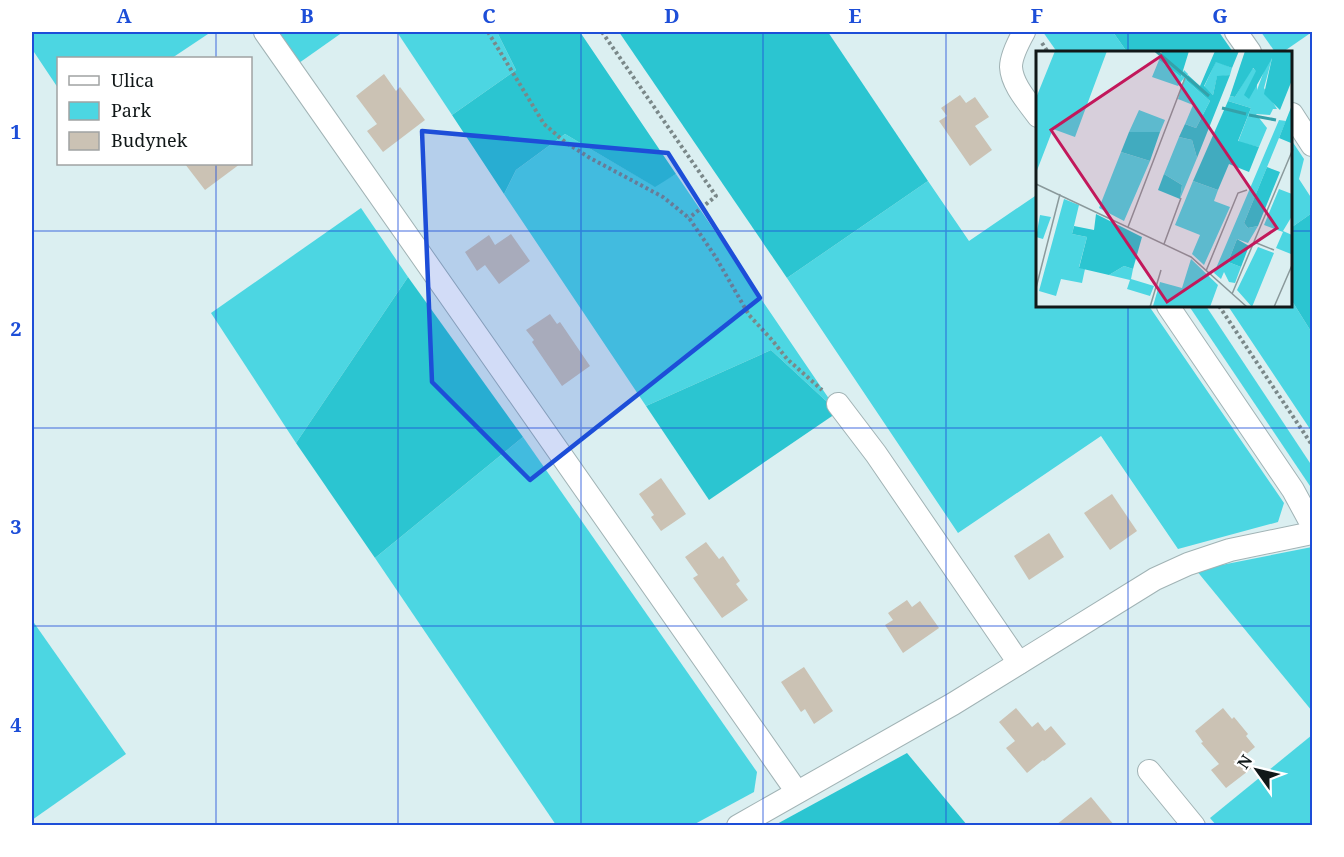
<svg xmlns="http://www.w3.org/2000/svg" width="1344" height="857" font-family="'Noto Serif',serif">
<rect width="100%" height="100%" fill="#dbeff1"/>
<g fill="#4cd6e2">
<polygon points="32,32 211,32 172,58 58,58 58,88 32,49"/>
<polygon points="276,32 343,32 299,63"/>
<polygon points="397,32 497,32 516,70 452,115"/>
<polygon points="1043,32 1113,32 1127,52 1057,52"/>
<polygon points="1261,32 1312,32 1283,52 1275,52"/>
<polygon points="565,134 654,186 676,174 838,412 771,350 646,406 504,194 516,170"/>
<polygon points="1292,141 1304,159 1299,179 1312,199 1312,213 1292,227"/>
<polygon points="928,181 969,241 1038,194 1038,306 1149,306 1284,503 1278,522 1178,549 1101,436 958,533 787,278"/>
<polygon points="361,208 408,277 296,443 211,313"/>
<polygon points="1292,301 1312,333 1312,432 1228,306 1292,306"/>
<polygon points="1189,306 1206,306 1312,466 1312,489"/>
<polygon points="523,437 757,772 754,792 693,825 556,825 375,558"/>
<polygon points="1312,547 1312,711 1196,570"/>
<polygon points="32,620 126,754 32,820"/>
<polygon points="1312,735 1312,825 1216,825 1210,818"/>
</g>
<g fill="#2bc5d1">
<polygon points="497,32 580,32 676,174 655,187 565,134 516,170 504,194 452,115 516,70"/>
<polygon points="619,32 828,32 928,181 787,278"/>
<polygon points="1113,32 1219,32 1233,52 1127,52"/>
<polygon points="1312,213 1312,333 1292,301 1292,227"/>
<polygon points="408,277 523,437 375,558 296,443"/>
<polygon points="771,350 838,412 709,500 646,406"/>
<polygon points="907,753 967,825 775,825"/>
</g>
<g fill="#cbc2b4">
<polygon points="384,74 396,91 400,87 425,120 383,152 367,131 377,124 356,96"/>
<polygon points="960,95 966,103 975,97 989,117 975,126 992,150 970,166 939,121 947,116 941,108"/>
<polygon points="185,164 240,164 205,190"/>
<polygon points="511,234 530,261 499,284 485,265 477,271 465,252 489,235 495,245"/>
<polygon points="550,314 557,324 560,322 590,366 562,386 532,342 534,340 526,330"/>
<polygon points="661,478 686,514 661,531 651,517 654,515 639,494"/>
<polygon points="1112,494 1137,531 1110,550 1084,513"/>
<polygon points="1049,533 1064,557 1029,580 1014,556"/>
<polygon points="706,542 719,559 723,556 740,581 736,584 748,600 722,618 693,578 698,575 685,557"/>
<polygon points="907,600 912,607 920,601 939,628 903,653 885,625 893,620 888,613"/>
<polygon points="804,667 833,711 814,724 805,709 801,712 781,682"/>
<polygon points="1016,708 1032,727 1038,722 1045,731 1051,726 1066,744 1044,761 1043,760 1027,773 1006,748 1015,741 999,722"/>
<polygon points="1223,708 1232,719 1234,717 1248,734 1246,736 1255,747 1243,757 1252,768 1226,788 1211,770 1219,764 1201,743 1203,742 1195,731"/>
<polygon points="1091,797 1114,825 1056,825"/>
</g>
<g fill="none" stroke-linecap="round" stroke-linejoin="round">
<g stroke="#a1b3b5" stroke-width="24">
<g id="minor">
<polyline points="265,32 797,792"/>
<path d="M1024,32C1019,41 1011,57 1011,67C1012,85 1028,102 1038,116"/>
<polyline points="1236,32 1250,52"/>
<polyline points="1292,114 1312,145"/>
<polyline points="1168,306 1293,490 1312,525"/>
<polyline points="838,404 876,454 1019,663"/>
<polyline points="1149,771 1194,826"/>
<polyline points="738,826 953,704 1155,579 1188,564 1230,550 1312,533"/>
</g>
</g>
<g stroke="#7a8889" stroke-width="4" stroke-dasharray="3 3" stroke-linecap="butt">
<polyline points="488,32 544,124 565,142 590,158 663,197 689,218 715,256 749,315 772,340 787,359 822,390"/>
<polyline points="602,32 716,196 689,218"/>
<polyline points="1042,43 1048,52"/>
<polyline points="1219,306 1312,445"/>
</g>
<use href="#minor" stroke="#fff" stroke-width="22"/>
</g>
<path fill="#1d4ed8" fill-opacity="0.2" stroke="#1d4ed8" stroke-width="4.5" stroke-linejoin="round" d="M422,131L668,153L760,298L530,480L432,382Z"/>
<path fill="none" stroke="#1d4ed8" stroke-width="1.5" stroke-opacity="0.55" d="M216,32V58M398,32V826M581,32V826M763,32V826M946,32V826M1128,32V52M216,164V826M32,231H1038M1292,231H1312M1128,306V826M32,428H1312M32,626H1312"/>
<g transform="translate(1036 51)">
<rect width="256" height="256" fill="#dbeff1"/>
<path d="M19,0H71L39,86L17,78L0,122V47ZM236,7L228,37L241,58H237L234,64L220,63L231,77L223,96L202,91L215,57L192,50L194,45L199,46L216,17L221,20V39L232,9ZM123,9L145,26L148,19L152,23L150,29L174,50L160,77L149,73L157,54L142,48L148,27L142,35L116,26ZM180,10L196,17L194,24L181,26L177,44L168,36ZM103,59L129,69L124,81H93ZM243,69L250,70L208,172L212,177L222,175L212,192L201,188L192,211L205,216L199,232L193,231L188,221L185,228L178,222ZM143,86L156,89L161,107L144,148L146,134L128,123ZM85,101L114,110L88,170L63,157ZM157,130L182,139L178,150L194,156L168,214L156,203L164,184L139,174ZM243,138L256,143V165L247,180L256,184L255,203L240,197L247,181L228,174ZM28,148L43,154L36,183L51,186L43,216L49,218L46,232L25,228L20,245L3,240ZM4,164L15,166L7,188L0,186ZM222,196L238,202L216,256L201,239ZM155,208L182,234L174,256L117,255L124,231L146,237ZM88,215L97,218L95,228L118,235L114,245L91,238L94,229L73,224Z" fill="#4cd6e2"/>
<path d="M126,0H153L145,26L123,9ZM179,0H203L196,17L180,11L168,35L177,44L181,25L194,24L161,107L156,89L143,86L149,73L160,77L174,50L150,29L152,24L164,35ZM209,0H256V29L244,59L228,43L236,7L213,48L208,44L220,20L217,17L199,46L194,45ZM192,50L215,57L202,90L223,96L213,121L193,113L182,139L157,130ZM256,54L257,90L255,92L243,87ZM93,81H124L114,110L85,101ZM231,116L244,121L222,175L212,177L208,172ZM128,123L146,134L144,148L122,139ZM60,163L106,186L97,218L88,215L73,224L43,217L51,186L36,183L38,175L58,179ZM201,188L213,195L205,216L192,211Z" fill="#2bc5d1"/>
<path fill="none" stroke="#34a1aa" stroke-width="3" d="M120,0L173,45M186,57L210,63M213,64L240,69"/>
<path fill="none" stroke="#8a999b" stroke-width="1.5" d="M0,133L155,206L211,256M92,176L149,27M218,191L238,199M128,193L145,147M170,220L202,142L211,139M0,237L24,143M196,243L257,98M114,256L125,219M238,256L257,212"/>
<path fill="#c2185b" fill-opacity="0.15" stroke="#c2185b" stroke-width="3" d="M125,5L241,177L131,251L15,79Z"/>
<rect width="256" height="256" fill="none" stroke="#111819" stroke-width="3"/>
</g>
<rect width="1344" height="857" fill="none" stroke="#ffffff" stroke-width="66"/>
<rect x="57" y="57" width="195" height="108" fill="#ffffff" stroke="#a0a3a3" stroke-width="1.5"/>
<rect x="69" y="76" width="30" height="9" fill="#ffffff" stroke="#a0a3a3" stroke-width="1.5"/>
<text x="111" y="87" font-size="18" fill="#111819">Ulica</text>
<rect x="69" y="102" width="30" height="18" fill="#4cd6e2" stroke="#a0a3a3" stroke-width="1.5"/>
<text x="111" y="117" font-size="18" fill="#111819">Park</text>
<rect x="69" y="132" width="30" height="18" fill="#cbc2b4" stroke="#a0a3a3" stroke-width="1.5"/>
<text x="111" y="147" font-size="18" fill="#111819">Budynek</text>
<g transform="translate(1257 770) rotate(304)" stroke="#ffffff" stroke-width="4.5" paint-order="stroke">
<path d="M0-4.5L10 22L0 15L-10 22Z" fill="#111819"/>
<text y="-9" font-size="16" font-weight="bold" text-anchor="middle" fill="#111819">N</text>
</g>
<rect x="33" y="33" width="1278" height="791" fill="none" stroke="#1d4ed8" stroke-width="2"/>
<g font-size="20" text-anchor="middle" font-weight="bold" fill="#1d4ed8">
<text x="124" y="23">A</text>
<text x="307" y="23">B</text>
<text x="489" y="23">C</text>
<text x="672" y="23">D</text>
<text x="855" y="23">E</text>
<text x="1037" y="23">F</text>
<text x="1220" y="23">G</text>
<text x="16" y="139">1</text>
<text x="16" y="336">2</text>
<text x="16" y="534">3</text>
<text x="16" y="732">4</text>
</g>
</svg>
